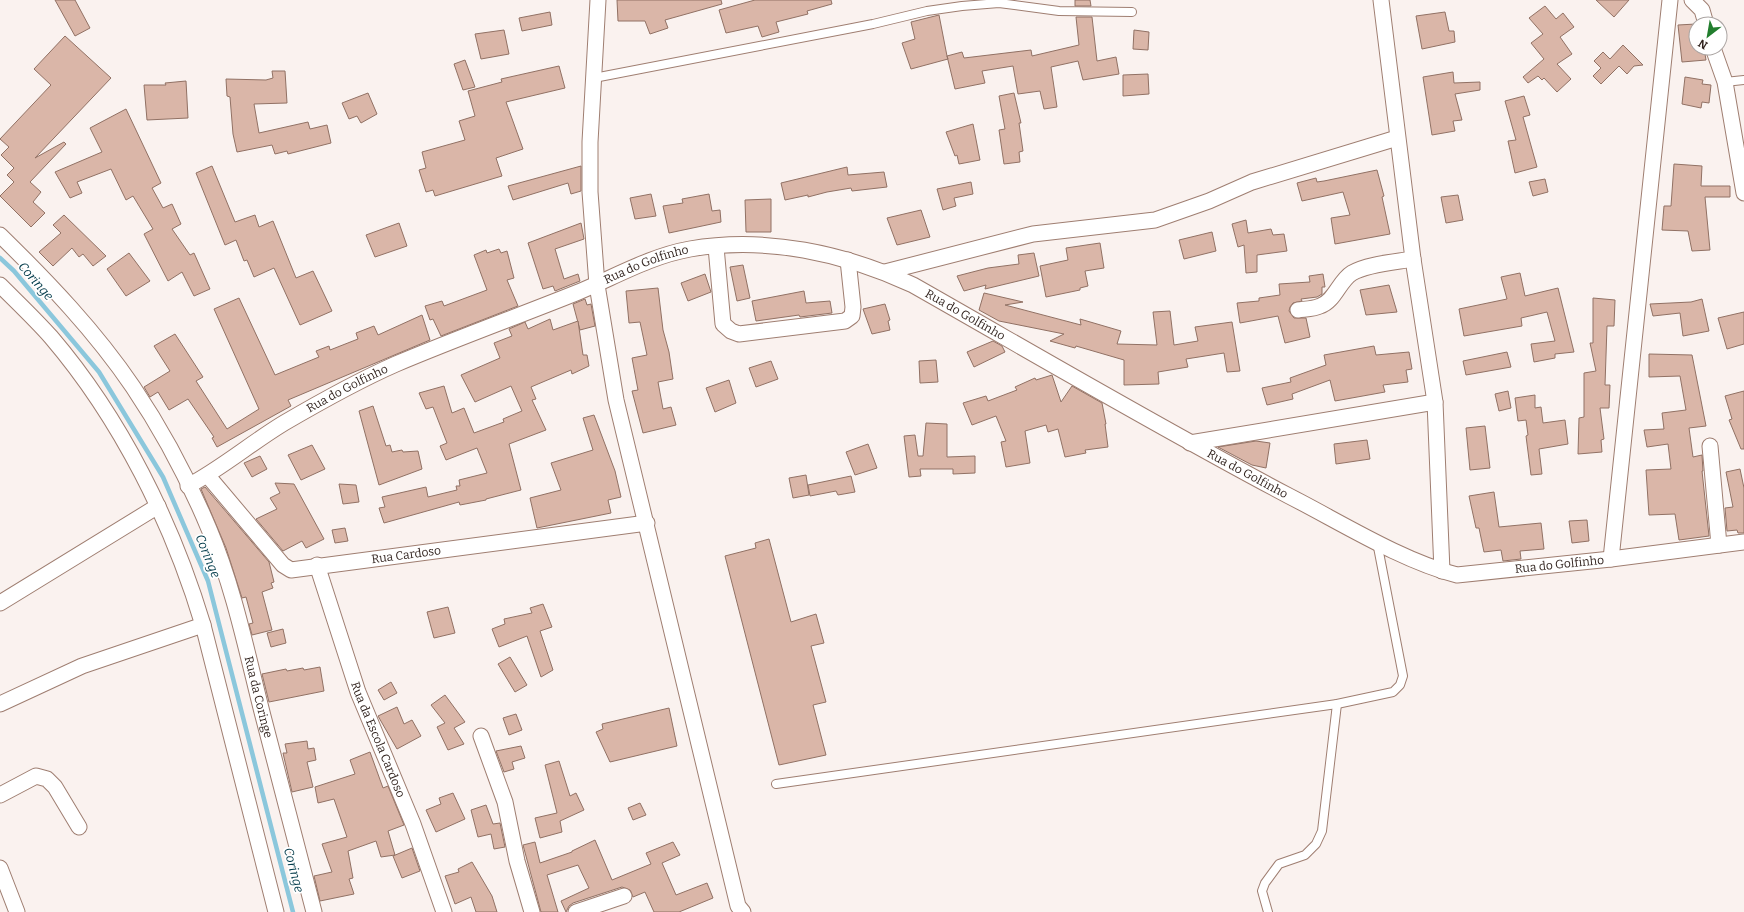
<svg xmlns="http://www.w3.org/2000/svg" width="1744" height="912" font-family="Bitter,serif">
<rect width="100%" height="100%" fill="#faf2ef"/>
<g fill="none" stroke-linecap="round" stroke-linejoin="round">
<polyline stroke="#8bc7dc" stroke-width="4.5" points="0,258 14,271 99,372 163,477 208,581 293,912"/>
</g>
<g fill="#dab6a8" stroke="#917164">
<polygon points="55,0 75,0 90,28 75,36"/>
<polygon points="617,0 721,0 722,4 665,20 668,28 650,34 645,21 618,21"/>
<polygon points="755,0 831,0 832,4 807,11 808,14 776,22 779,32 762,37 758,26 726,33 719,10"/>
<polygon points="1075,0 1090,0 1091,6 1075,6"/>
<polygon points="1596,0 1629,0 1614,17"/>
<polygon points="1545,6 1556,19 1563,13 1574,27 1560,37 1572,54 1557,64 1571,79 1557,92 1544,78 1542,80 1538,76 1528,83 1523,77 1544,59 1531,43 1543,34 1529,18"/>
<polygon points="550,12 552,25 522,31 519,18"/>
<polygon points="1445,12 1449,31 1454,31 1455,42 1422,49 1416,16"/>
<polygon points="939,15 947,56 962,52 964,58 1031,50 1032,56 1079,45 1076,17 1092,17 1097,61 1116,57 1119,74 1083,80 1078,61 1051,67 1057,107 1044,109 1040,91 1018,94 1013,66 982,71 985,83 955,89 947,56 948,59 911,69 902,43 915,39 911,22"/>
<polygon points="1696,24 1696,48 1704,48 1706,60 1682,62 1678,25"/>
<polygon points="504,30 509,54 481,59 475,34"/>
<polygon points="1134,30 1149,32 1148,50 1133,49"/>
<polygon points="65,36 111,78 35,158 64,142 66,144 30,182 41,192 33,202 45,213 31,227 0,196 14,182 7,175 14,168 1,155 9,147 0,139 51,85 34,69"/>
<polygon points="1623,45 1643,65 1634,66 1627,74 1619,66 1601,84 1593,76 1601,68 1594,61 1603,52 1610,59"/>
<polygon points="465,60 475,87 463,90 454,64"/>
<polygon points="559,66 565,88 506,102 523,149 496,158 502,176 435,196 433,190 426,192 419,170 426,168 422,152 465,140 459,121 475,116 468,91 502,82 501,79"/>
<polygon points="272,71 285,71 287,103 254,104 259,133 308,122 310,129 327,125 331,143 288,154 287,151 275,154 272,145 237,152 233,134 230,97 227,96 226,79 266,80 273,78"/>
<polygon points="1453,72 1454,83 1480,82 1480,90 1455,94 1462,120 1453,121 1455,131 1432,135 1423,77"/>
<polygon points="1148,74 1149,94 1123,96 1123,75"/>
<polygon points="1685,77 1703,80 1702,84 1711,85 1709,103 1702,102 1701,108 1682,104"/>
<polygon points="186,81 188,118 147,120 144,85 166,85 165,83"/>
<polygon points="368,93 377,114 361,123 357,116 349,119 342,103"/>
<polygon points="1014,93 1021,123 1019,123 1023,151 1019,152 1020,162 1004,164 999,130 1005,129 999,96"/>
<polygon points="1524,96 1530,115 1523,117 1537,167 1515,173 1508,141 1516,140 1505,101"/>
<polygon points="126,109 161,183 152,188 163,208 172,204 181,224 172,229 190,255 194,253 210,289 194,296 182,272 168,281 144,234 153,229 133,196 126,200 111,169 77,182 82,193 70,198 55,172 102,152 90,128"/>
<polygon points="973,124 980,160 959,164 957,155 955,156 946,132"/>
<polygon points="1674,164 1702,166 1701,186 1730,186 1730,197 1705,197 1710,250 1692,251 1688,231 1662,230 1664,206 1671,206"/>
<polygon points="212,166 235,222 255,215 259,227 273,221 296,278 313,271 332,311 300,325 274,268 254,277 247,260 244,261 236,240 225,245 196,173"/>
<polygon points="581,166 581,191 571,194 568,183 513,200 508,186"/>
<polygon points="847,167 848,175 884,172 887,187 852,191 851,188 827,192 808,197 808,195 785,200 781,183"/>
<polygon points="1377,170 1384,196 1382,197 1390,234 1335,244 1331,218 1350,215 1343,192 1302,201 1297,183 1316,178 1317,182 1324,181"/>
<polygon points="1545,179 1548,192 1533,196 1529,182"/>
<polygon points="971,182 973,194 954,198 956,206 943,210 937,189"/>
<polygon points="651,194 656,216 635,219 630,198"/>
<polygon points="709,194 712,211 720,210 721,222 669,233 663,206 683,203 682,199"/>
<polygon points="1458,195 1463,220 1446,223 1441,197"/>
<polygon points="771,199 771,232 746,232 745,200"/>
<polygon points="921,210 930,237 897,245 887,218"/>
<polygon points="64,215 106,256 93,266 83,254 79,257 72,248 53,266 39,252 61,233 53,225"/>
<polygon points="1246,220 1248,233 1271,229 1273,235 1284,234 1287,251 1257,255 1257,272 1246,273 1244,245 1238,247 1232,224"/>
<polygon points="399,223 407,246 375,257 366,235"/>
<polygon points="581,223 584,239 555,249 564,279 578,274 580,281 555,291 553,286 543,289 528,243"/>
<polygon points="1212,232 1216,251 1184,259 1179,240"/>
<polygon points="1100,243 1104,268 1085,271 1088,286 1080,288 1080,290 1046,297 1040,266 1068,260 1066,248"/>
<polygon points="499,249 501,253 507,251 514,278 507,280 518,306 441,336 433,319 430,320 425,306 442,301 444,306 487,290 474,255 486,250 487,253"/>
<polygon points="129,253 150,281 126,296 107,269"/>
<polygon points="1034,253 1039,276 985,289 986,285 964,291 957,276 988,268 1019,264 1018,255"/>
<polygon points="743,265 750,298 737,301 730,267"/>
<polygon points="1520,273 1525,296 1558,288 1574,352 1555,354 1555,358 1534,362 1531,344 1555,341 1547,312 1521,318 1522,326 1464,336 1459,309 1507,299 1501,277"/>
<polygon points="705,274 711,292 688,301 681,283"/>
<polygon points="1323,274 1325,287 1322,287 1322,294 1317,297 1301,299 1302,301 1293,303 1290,307 1289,311 1294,318 1306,318 1310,337 1285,343 1278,316 1240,323 1237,303 1259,301 1259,298 1280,295 1279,284 1310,282 1309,276"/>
<polygon points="1389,285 1397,312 1366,315 1360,290"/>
<polygon points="658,288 663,330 669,352 673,379 658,382 663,409 671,407 676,425 643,433 632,391 638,390 632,358 647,355 640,322 629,323 626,291"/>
<polygon points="804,291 806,303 830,301 832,313 800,317 799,315 756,321 752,301"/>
<polygon points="984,293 1023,302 1005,305 1081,325 1080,319 1121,331 1117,344 1157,345 1153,312 1170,311 1174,345 1198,341 1195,327 1232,322 1240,371 1227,372 1224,353 1186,359 1188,367 1158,372 1159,384 1124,385 1124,360 1076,346 1075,348 1050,341 1064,334 999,321 979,310"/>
<polygon points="239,298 275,375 319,357 316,351 329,346 330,350 358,339 356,333 374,326 378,335 422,315 430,340 288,400 291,406 217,447 212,438 214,437 188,399 169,410 158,392 150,397 144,387 170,371 154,346 175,334 203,377 196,381 227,429 259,409 214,309"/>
<polygon points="1593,298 1615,300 1614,326 1607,326 1605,385 1610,385 1609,408 1600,408 1604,439 1601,440 1602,452 1578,454 1579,418 1584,417 1584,373 1596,371 1590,343 1593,343"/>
<polygon points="585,299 587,305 591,304 595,326 580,330 573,304"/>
<polygon points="1702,299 1709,331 1683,336 1680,313 1653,316 1650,304 1691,302"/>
<polygon points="885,304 890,320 888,321 890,330 872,334 863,309"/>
<polygon points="1744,312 1744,344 1727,349 1718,318"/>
<polygon points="550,319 553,330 578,321 583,355 587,355 589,366 572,374 571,370 531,387 536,399 532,400 546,430 509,444 521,490 486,499 486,500 460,505 459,502 384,523 379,508 385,507 382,497 426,487 428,497 457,490 456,486 460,486 459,480 487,473 477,448 446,460 440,446 447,443 433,407 426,409 419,393 444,386 452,413 464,408 474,433 504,422 503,419 522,411 511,386 475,402 461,375 500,358 494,343 512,336 509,329 525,322 528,329"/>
<polygon points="993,341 1002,346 1005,352 974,367 967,352"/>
<polygon points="1374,346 1376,355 1409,352 1412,369 1406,370 1408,382 1383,385 1385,392 1335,401 1330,380 1292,394 1293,399 1267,405 1262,388 1291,382 1290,378 1326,365 1324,355"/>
<polygon points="1507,352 1511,367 1466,375 1463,361"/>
<polygon points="1649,354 1692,355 1706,426 1689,428 1693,457 1702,455 1703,471 1702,471 1709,536 1679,540 1675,514 1649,515 1646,470 1671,469 1668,444 1647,447 1644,430 1664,429 1662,413 1686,410 1680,376 1649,377"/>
<polygon points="936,360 938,382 920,383 919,361"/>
<polygon points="771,361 778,379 756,387 749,368"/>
<polygon points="1052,375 1061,402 1072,386 1102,403 1106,424 1105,424 1108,447 1085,450 1086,453 1065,457 1058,429 1048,432 1046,425 1025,431 1030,463 1006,467 1001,442 1006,441 996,416 972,425 963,403 986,396 988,401 1017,390 1015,387 1035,378 1036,380"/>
<polygon points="729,380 736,403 715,412 706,388"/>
<polygon points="1508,391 1511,408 1499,411 1495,394"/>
<polygon points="1744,391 1744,449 1741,449 1729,420 1732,419 1725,396"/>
<polygon points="1535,395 1535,408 1541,407 1543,423 1565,420 1568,444 1539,449 1542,474 1531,475 1526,436 1528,435 1526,420 1518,421 1515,398"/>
<polygon points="373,406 386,446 390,445 392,452 402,450 403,452 418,451 422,469 379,485 359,411"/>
<polygon points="594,415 615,471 621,497 608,500 611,513 537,528 530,498 561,490 551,463 593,450 583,418"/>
<polygon points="926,423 947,424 947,457 975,456 975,473 953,474 953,469 920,469 921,476 909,477 904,436 915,435 918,456 923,456"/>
<polygon points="1485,426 1490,468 1470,470 1466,428"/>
<polygon points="1367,440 1370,459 1336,464 1334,444"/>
<polygon points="1256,441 1270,443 1266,468 1252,465 1218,447"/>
<polygon points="868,444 877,468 855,475 846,452"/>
<polygon points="312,445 325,469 301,480 288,455"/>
<polygon points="260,456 267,469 252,477 244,463"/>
<polygon points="1740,469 1744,488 1744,533 1738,533 1737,530 1727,531 1725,508 1733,507 1726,472"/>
<polygon points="806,475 809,495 793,498 789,478"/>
<polygon points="851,476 855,492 838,495 836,491 810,496 808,485"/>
<polygon points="275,483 294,484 324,539 306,548 302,541 283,551 256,519 277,509 270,498 280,493"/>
<polygon points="339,484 356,485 359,502 343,504"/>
<polygon points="205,487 269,562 274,582 271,583 273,588 262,592 272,630 252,635 249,624 253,623 246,597 242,598 226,548 201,489"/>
<polygon points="1494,492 1499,527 1541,523 1544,549 1520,551 1521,559 1503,561 1501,550 1484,552 1479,528 1476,528 1469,496"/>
<polygon points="1587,520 1589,541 1572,543 1569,521"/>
<polygon points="345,528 348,541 335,543 332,530"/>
<polygon points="769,539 791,622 816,614 824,643 811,646 826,702 813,705 826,755 779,765 725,556 756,548 755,543"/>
<polygon points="543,604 552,627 540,631 553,670 541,677 527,636 499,647 492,629 505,624 504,619 532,613 530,608"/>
<polygon points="448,607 455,633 434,638 427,612"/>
<polygon points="283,629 286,643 271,647 267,633"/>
<polygon points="510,657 527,685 515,692 498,664"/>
<polygon points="320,667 324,691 269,702 262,674 286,669 287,671 303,668 304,670"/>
<polygon points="391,682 397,693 384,700 378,690"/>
<polygon points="445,695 465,722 454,728 464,744 448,750 437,727 445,723 431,705"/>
<polygon points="397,707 404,724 412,720 421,736 397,749 378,716"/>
<polygon points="669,708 677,746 610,762 596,732 603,729 602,724"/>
<polygon points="516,714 522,730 509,735 503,718"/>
<polygon points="307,741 308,749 314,748 316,760 307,762 313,787 292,792 283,753 287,753 285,744"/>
<polygon points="521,746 525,758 512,762 514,769 504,772 496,751"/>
<polygon points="370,752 383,788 388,786 404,825 388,831 395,855 381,857 376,841 348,851 353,878 349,879 354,894 320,901 314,876 332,872 322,844 347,837 334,799 318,803 315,787 355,774 350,760"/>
<polygon points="559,761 570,796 576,793 584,810 560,821 562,832 540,838 535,818 557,813 545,765"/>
<polygon points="453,793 465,819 436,832 426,810 441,804 439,798"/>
<polygon points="640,803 646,815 633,820 628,808"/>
<polygon points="486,805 493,824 500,823 505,847 494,849 491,834 478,837 471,810"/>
<polygon points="595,840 612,880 651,864 646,853 673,842 680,855 662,863 676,895 707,883 713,898 679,912 654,912 645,892 633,897 630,890 622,887 573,903 569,906 566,912 561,901 589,888 578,865 547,875 558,912 541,912 523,845 535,842 540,863 572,852 572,851"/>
<polygon points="412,848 420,871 402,878 393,856"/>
<polygon points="472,862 492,896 497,912 476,912 471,897 455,904 445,876 459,872 458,869"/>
</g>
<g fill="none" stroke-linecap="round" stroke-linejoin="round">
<g stroke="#9f7e71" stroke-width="10">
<g id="lane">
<polyline points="594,78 873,24 927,11 962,6 999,3 1059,11 1132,12"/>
<polyline points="1725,82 1744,80"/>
<polyline points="776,784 1337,704 1393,692 1400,685 1403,676 1377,542"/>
<polyline points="1268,912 1262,891 1265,883 1279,864 1305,855 1316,844 1322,831 1337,704"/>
</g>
</g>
<g stroke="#9f7e71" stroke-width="17">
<g id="street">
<polyline points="598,0 590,142 590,192 597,285 616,400 732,881 738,906 743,912"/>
<polyline points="1381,0 1413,259 1435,402 1442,571"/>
<polyline points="1692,0 1702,10 1706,24"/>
<polyline points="1713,48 1725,82 1744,193"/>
<path id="s1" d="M0,235C48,282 95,331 133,387C162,430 189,481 209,529C234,588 247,653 263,716C280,781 297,847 314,912"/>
<polyline points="716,247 723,324 731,331 739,334 845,321 852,316 853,307 848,260"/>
<polyline points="885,272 1033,234 1155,220 1209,201 1252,182 1397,138"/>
<path d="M0,285C17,302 35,319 51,337C121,419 172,522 203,625L276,912"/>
<path d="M1298,310C1305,309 1314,309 1320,306C1335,301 1339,281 1352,273C1367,264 1396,262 1413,259"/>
<polyline points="1190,443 1435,402"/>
<polyline points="1710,446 1719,545"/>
<path id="s2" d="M208,476L283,565L291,570L647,523"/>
<path id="s3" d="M188,486C222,468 251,443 284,423C320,402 357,381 396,364C455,339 516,317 576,293C613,278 650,256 690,249C766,236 844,253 913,285C1038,356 1162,429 1289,496C1340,522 1402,561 1457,575L1611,559L1744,542"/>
<polyline points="1611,559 1670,0"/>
<path id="s4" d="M317,565L358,692L413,824L444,912"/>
<polyline points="0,603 158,506"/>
<polyline points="0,704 82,666 203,625"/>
<polyline points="481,736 505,802 517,861 532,912"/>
<polyline points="0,795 36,776 47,779 55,787 79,827"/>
<polyline points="0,868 17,912"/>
<polyline points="576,912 624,896"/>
</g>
</g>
<use href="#lane" stroke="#fff" stroke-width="8"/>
<use href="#street" stroke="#fff" stroke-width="15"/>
</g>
<g text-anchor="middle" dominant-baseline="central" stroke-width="3.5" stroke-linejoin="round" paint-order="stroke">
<g font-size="12" fill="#2d1f1a" stroke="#fff">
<text stroke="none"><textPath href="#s3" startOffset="511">Rua do Golfinho</textPath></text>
<text stroke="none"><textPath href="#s3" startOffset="847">Rua do Golfinho</textPath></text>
<text stroke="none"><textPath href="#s3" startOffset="187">Rua do Golfinho</textPath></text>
<text stroke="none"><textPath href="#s3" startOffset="1171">Rua do Golfinho</textPath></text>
<text stroke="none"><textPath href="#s2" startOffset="242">Rua Cardoso</textPath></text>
<text stroke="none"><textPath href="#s3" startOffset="1507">Rua do Golfinho</textPath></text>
<text stroke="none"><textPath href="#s1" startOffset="539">Rua da Coringe</textPath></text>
<text stroke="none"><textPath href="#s4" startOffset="185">Rua da Escola Cardoso</textPath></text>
</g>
<g font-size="13" font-style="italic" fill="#043c4b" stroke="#fff">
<text transform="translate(36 281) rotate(49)">Coringe</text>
<text transform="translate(208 556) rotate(68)">Coringe</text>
<text transform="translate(294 870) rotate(75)">Coringe</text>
</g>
</g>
<g transform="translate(1708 36) rotate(211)"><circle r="19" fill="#ffffff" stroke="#aba5a3"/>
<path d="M0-3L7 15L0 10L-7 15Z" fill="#227e2e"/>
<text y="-6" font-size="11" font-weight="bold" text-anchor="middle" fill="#2d1f1a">N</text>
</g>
</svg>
